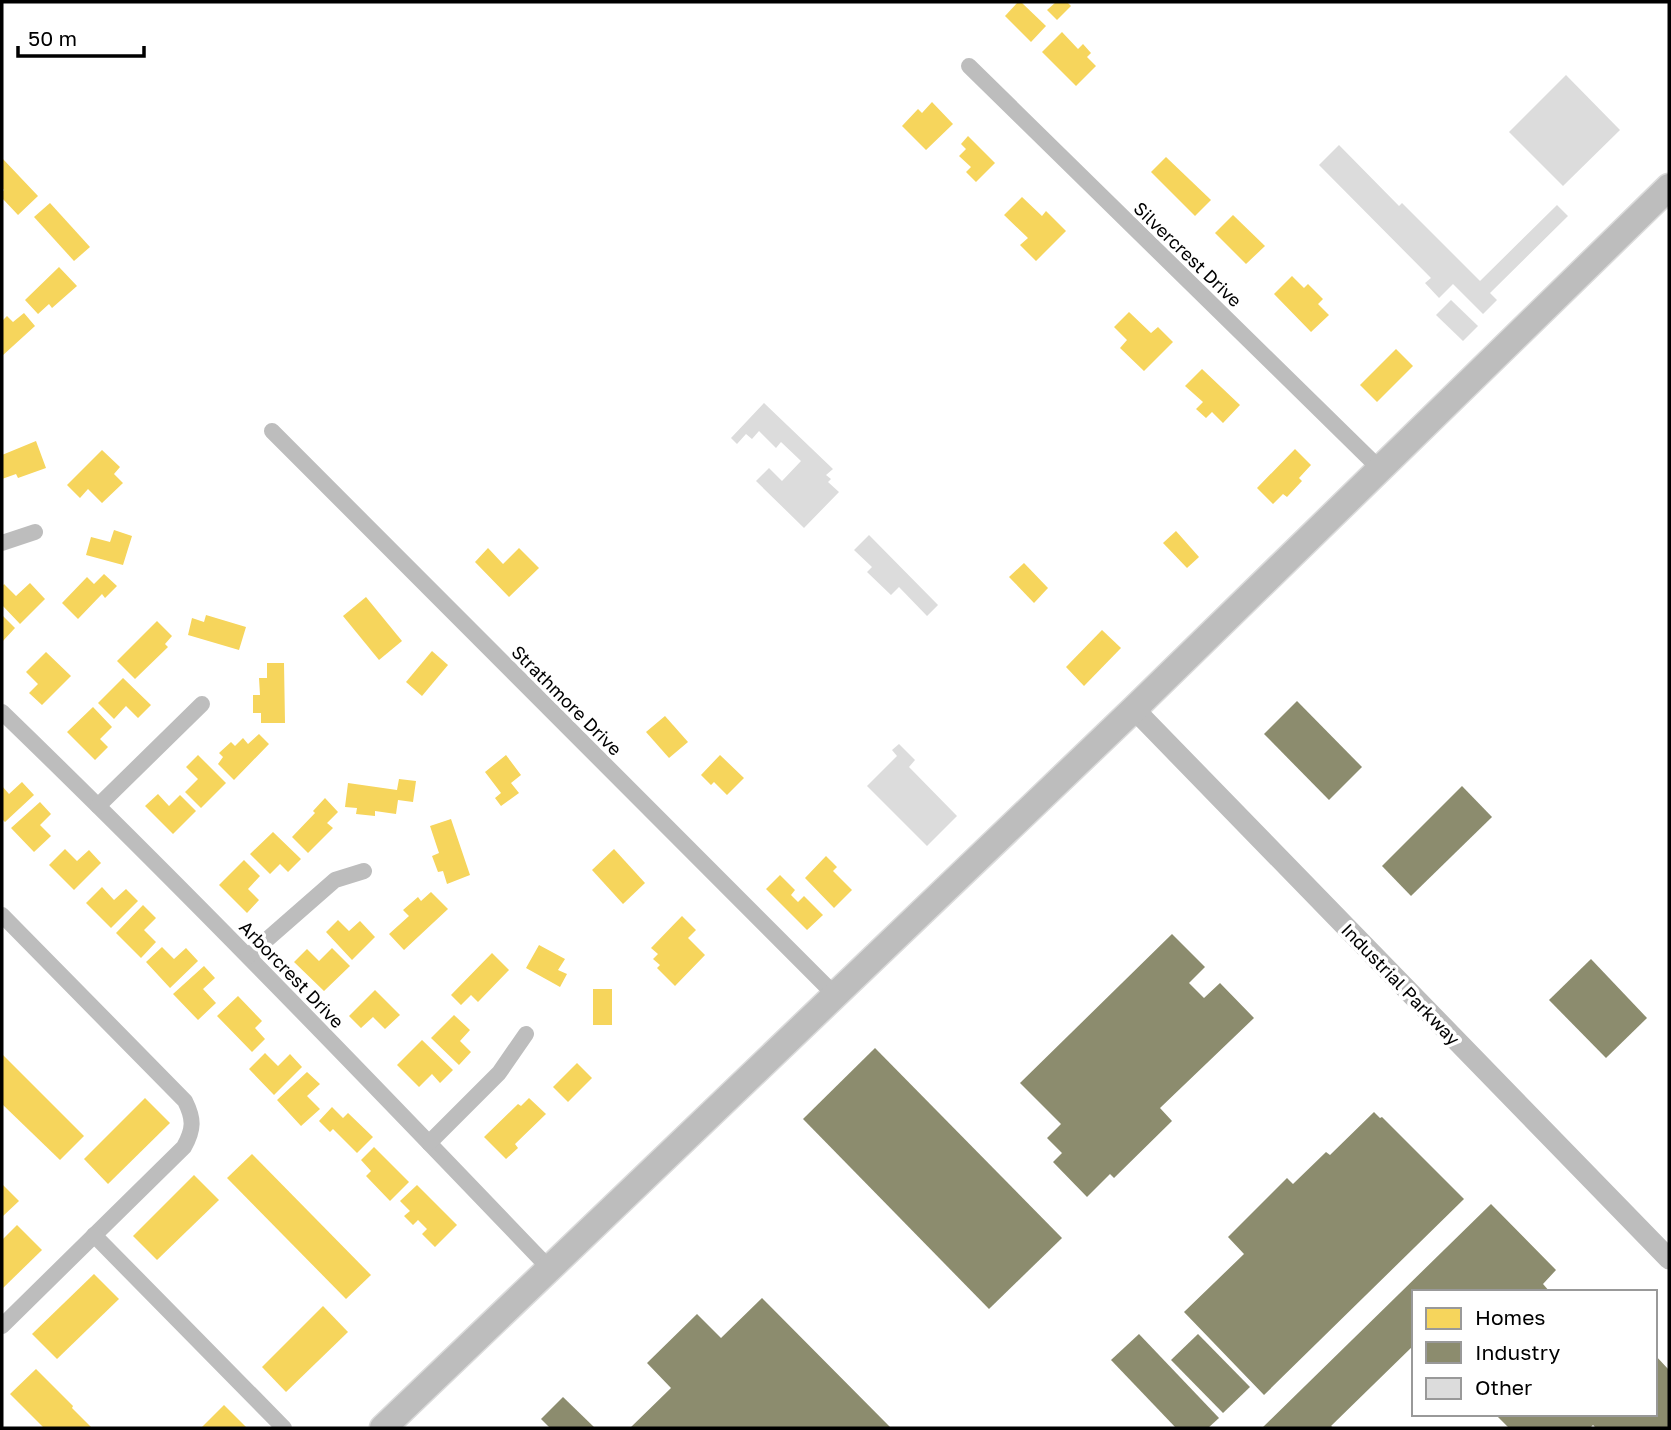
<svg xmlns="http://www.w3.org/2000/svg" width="1671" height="1430" font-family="'Golos Text',sans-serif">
<rect width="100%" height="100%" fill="#fff"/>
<g fill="#f6d55c">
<polygon points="1018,2 1021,2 1046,26 1031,42 1005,16"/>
<polygon points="1056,2 1067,2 1071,6 1057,20 1047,10"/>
<polygon points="1062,32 1078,49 1083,44 1091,53 1087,57 1096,66 1076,86 1042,52"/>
<polygon points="932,102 953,124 926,150 902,126 918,109 922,113"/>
<polygon points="968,136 995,163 976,182 966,172 971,167 959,156 966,149 961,144"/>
<polygon points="1166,157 1211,200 1195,216 1151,172"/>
<polygon points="2,158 38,196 18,215 2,198 2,192 4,190 2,188"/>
<polygon points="1022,197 1042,216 1046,211 1066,231 1036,261 1020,245 1028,238 1004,215"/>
<polygon points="50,203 90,247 74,261 34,217"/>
<polygon points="1233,215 1265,246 1246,264 1215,233"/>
<polygon points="59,267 77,286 52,308 49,304 38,314 25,300"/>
<polygon points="1292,276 1304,288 1308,284 1323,299 1318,304 1329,315 1311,332 1274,294"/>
<polygon points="1129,312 1151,333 1158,327 1173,342 1144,371 1120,348 1127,340 1114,327"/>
<polygon points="24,313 35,326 2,356 2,321 7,316 13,322"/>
<polygon points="1396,349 1413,366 1377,402 1360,385"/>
<polygon points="1202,369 1240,405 1223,423 1212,412 1206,418 1196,409 1203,402 1185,386"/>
<polygon points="36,441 46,468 18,478 16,474 2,479 2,455"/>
<polygon points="1295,449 1311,465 1299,478 1302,481 1287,497 1283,494 1273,504 1257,488"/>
<polygon points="102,450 120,467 114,474 123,483 102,503 88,489 80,498 67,485"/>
<polygon points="114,530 132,536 123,565 86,555 91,537 110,542"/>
<polygon points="1176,531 1199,557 1187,568 1163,543"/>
<polygon points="488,548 503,564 519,548 539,568 509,597 475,562"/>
<polygon points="1024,563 1048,588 1034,603 1009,577"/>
<polygon points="104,574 117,586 105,598 102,594 78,619 62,603 87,577 94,584"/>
<polygon points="30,583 45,599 20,624 2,605 2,587 4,584 16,596"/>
<polygon points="366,597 402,641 379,660 343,616"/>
<polygon points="2,615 15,628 2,642"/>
<polygon points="206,615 246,627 239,650 188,635 192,618 204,622"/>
<polygon points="157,621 172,636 165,644 168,647 135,679 117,661"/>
<polygon points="1102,630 1121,648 1084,686 1066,667"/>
<polygon points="432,651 448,665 422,696 406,682"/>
<polygon points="46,652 71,676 42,705 29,693 38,684 26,672"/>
<polygon points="267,663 284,663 285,723 261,723 261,713 253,713 253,695 260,695 259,678 267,678"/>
<polygon points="123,678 151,705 138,718 126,706 114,719 98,703"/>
<polygon points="93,707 112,727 100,739 108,747 95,760 67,732"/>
<polygon points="665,716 688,742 669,758 646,732"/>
<polygon points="259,734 269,744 234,780 218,764 223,757 219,753 231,742 235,746 243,738 248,744"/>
<polygon points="198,755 226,783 201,808 185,792 198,779 186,767"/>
<polygon points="506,755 521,775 511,783 519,793 501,806 495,798 501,793 485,772"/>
<polygon points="720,755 744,778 727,795 714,782 711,785 701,775"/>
<polygon points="399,779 416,781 413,802 398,800 396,814 375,811 375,816 356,814 357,808 345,807 348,783 397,790"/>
<polygon points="22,782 34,795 5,822 2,819 2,786 9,794"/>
<polygon points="158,794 169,806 180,795 196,811 173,834 145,806"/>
<polygon points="325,798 338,812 327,823 333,828 308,853 292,837 315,813 313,811"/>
<polygon points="40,802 51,814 40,825 51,836 34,852 11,828"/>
<polygon points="451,819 470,875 447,884 443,871 438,872 432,856 439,853 430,826"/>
<polygon points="273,832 301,859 288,872 280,864 270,874 250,854"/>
<polygon points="65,849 77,861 89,850 101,863 74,890 49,865"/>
<polygon points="614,849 645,883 623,904 592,870"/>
<polygon points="826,856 837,867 833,871 852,890 834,908 805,878"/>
<polygon points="244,860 260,876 248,889 259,900 247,913 219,885"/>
<polygon points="780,875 795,890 791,895 798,902 804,896 823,915 807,930 766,889"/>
<polygon points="102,887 114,900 126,889 138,901 111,928 86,903"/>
<polygon points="431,892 448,909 404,950 389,934 409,916 403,910 418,897 421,901"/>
<polygon points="143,905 156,918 144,930 156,942 141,958 116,933"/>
<polygon points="682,916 696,930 688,938 705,955 675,986 657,968 660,965 653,959 658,954 651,948"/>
<polygon points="338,920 349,931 360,921 375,937 352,960 326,932"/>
<polygon points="539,945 565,959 558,970 567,974 560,987 526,968"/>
<polygon points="162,947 174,959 186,948 198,961 170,988 146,962"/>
<polygon points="332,948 350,966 324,991 294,962 307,949 319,961"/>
<polygon points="492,953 509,970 478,1002 471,995 461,1005 451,995"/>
<polygon points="204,966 215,978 203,989 216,1003 198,1020 173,994"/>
<rect x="593" y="989" width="19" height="36"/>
<polygon points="375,990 400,1015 385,1029 373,1017 361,1028 349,1016"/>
<polygon points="238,996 262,1021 255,1028 265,1039 252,1052 217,1016"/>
<polygon points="454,1015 470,1030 460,1041 471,1052 459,1065 431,1038"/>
<polygon points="422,1040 453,1070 440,1083 432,1074 419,1087 397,1065"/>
<polygon points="265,1053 278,1066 290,1054 302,1067 274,1095 249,1069"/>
<polygon points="2,1054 84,1136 60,1160 2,1104"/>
<polygon points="577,1063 592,1078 568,1102 553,1087"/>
<polygon points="307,1072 320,1084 307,1096 320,1109 301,1126 277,1100"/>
<polygon points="145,1098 170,1123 108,1184 84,1159"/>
<polygon points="529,1098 546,1114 515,1144 518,1148 506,1159 484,1137 518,1104 521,1106"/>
<polygon points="332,1107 343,1118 348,1113 373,1137 357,1153 333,1129 330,1132 319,1121"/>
<polygon points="374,1147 409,1182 390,1201 366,1176 371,1171 361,1160"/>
<polygon points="252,1154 371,1275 346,1299 227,1178"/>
<polygon points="194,1175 219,1200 157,1260 133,1236"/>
<polygon points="2,1184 19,1201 2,1217"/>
<polygon points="417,1185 457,1225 435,1247 422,1234 427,1229 418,1220 413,1225 404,1216 410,1211 400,1201"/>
<polygon points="17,1225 42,1250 2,1289 2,1240"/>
<polygon points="94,1274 119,1299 57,1359 32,1334"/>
<polygon points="323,1306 348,1332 286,1392 262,1367"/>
<polygon points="36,1369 73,1406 72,1408 92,1428 44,1428 10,1394"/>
<polygon points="224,1405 247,1428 201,1428"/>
</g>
<g fill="#8c8c6e">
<polygon points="1297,701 1362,767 1329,800 1264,734"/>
<polygon points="1462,786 1492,817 1411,896 1382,866"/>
<polygon points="1172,934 1205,967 1189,983 1204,998 1220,983 1254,1018 1160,1108 1172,1121 1114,1178 1110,1174 1087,1197 1053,1162 1062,1153 1047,1138 1061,1124 1020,1083"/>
<polygon points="1591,959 1647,1018 1606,1058 1549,1000"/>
<polygon points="875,1048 1062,1238 989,1309 803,1119"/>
<polygon points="1374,1112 1380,1118 1382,1117 1464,1199 1264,1395 1184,1312 1244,1254 1228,1237 1287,1178 1293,1184 1326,1152 1330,1155"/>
<polygon points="1491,1204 1556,1270 1543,1284 1550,1292 1414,1292 1414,1345 1331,1426 1334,1428 1262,1428"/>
<polygon points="762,1298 891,1428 630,1428 671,1388 647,1363 697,1314 721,1338"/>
<polygon points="1139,1334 1219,1418 1208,1428 1176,1428 1111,1360"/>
<polygon points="1198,1334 1250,1387 1223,1413 1171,1360"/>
<polygon points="1655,1355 1669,1370 1669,1428 1596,1428 1593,1425 1590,1428 1509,1428 1497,1416 1499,1414 1655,1414"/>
<polygon points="563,1397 595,1428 550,1428 541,1419"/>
</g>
<g fill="#dcdcdc">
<polygon points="1566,75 1620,130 1563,186 1509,132"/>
<polygon points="1339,145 1399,206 1402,203 1480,281 1557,205 1568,216 1490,293 1497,300 1483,314 1453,284 1439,298 1425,283 1431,278 1319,165"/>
<polygon points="1451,300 1478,326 1463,341 1436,315"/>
<polygon points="764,403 833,469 826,475 831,479 828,482 839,492 804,528 756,481 769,468 782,481 801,461 781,442 776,448 759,431 752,439 746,434 737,444 731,438"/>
<polygon points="869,535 938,605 927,616 899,587 891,595 867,572 872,567 854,550"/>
<polygon points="899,744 915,760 909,767 957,816 927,846 867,786 897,756 892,750"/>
</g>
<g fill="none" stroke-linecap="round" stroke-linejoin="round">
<g stroke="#dbdbdb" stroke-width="29">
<polyline id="primary" points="383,1428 1134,709 1669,187"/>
</g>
<g stroke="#bdbdbd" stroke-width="16">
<polyline points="969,66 1381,470"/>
<polyline points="272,431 836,996"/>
<polyline points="2,543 35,532"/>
<path d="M2,712C189,893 369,1080 549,1268"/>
<polyline points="98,806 202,704"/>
<path d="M2,915L185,1101C194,1119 194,1129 184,1147L2,1326"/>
<polyline points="248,956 335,880 364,871"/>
<polyline points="429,1143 499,1073 526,1034"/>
<polyline points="94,1235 284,1428"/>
</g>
<polyline stroke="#bdbdbd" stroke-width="21" points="1134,709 1669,1259"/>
<use href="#primary" stroke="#bdbdbd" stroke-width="26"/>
</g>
<g text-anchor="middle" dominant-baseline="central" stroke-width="7" stroke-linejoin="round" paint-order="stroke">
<g font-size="18" fill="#000" stroke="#fff">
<text transform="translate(1188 254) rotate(44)">Silvercrest Drive</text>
<text transform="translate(567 700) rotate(45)">Strathmore Drive</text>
<text transform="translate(292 974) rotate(46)">Arborcrest Drive</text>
<text transform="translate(1401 984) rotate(46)">Industrial Parkway</text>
</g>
</g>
<rect width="1671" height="1430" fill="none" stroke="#000000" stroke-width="7"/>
<rect x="1412" y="1290" width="245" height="126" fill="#ffffff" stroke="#999999" stroke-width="2"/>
<rect x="1426" y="1308" width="35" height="21" fill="#f6d55c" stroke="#999999" stroke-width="2"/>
<text x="1475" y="1325" font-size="21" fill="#000000">Homes</text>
<rect x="1426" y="1342" width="35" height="21" fill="#8c8c6e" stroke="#999999" stroke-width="2"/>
<text x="1475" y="1360" font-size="21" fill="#000000">Industry</text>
<rect x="1426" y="1378" width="35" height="21" fill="#dcdcdc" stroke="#999999" stroke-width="2"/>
<text x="1475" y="1395" font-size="21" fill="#000000">Other</text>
<path d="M18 46v10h126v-10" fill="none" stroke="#000000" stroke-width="3.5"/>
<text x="28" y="46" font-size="21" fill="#000000" stroke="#ffffff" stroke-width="5" paint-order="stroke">50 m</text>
</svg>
